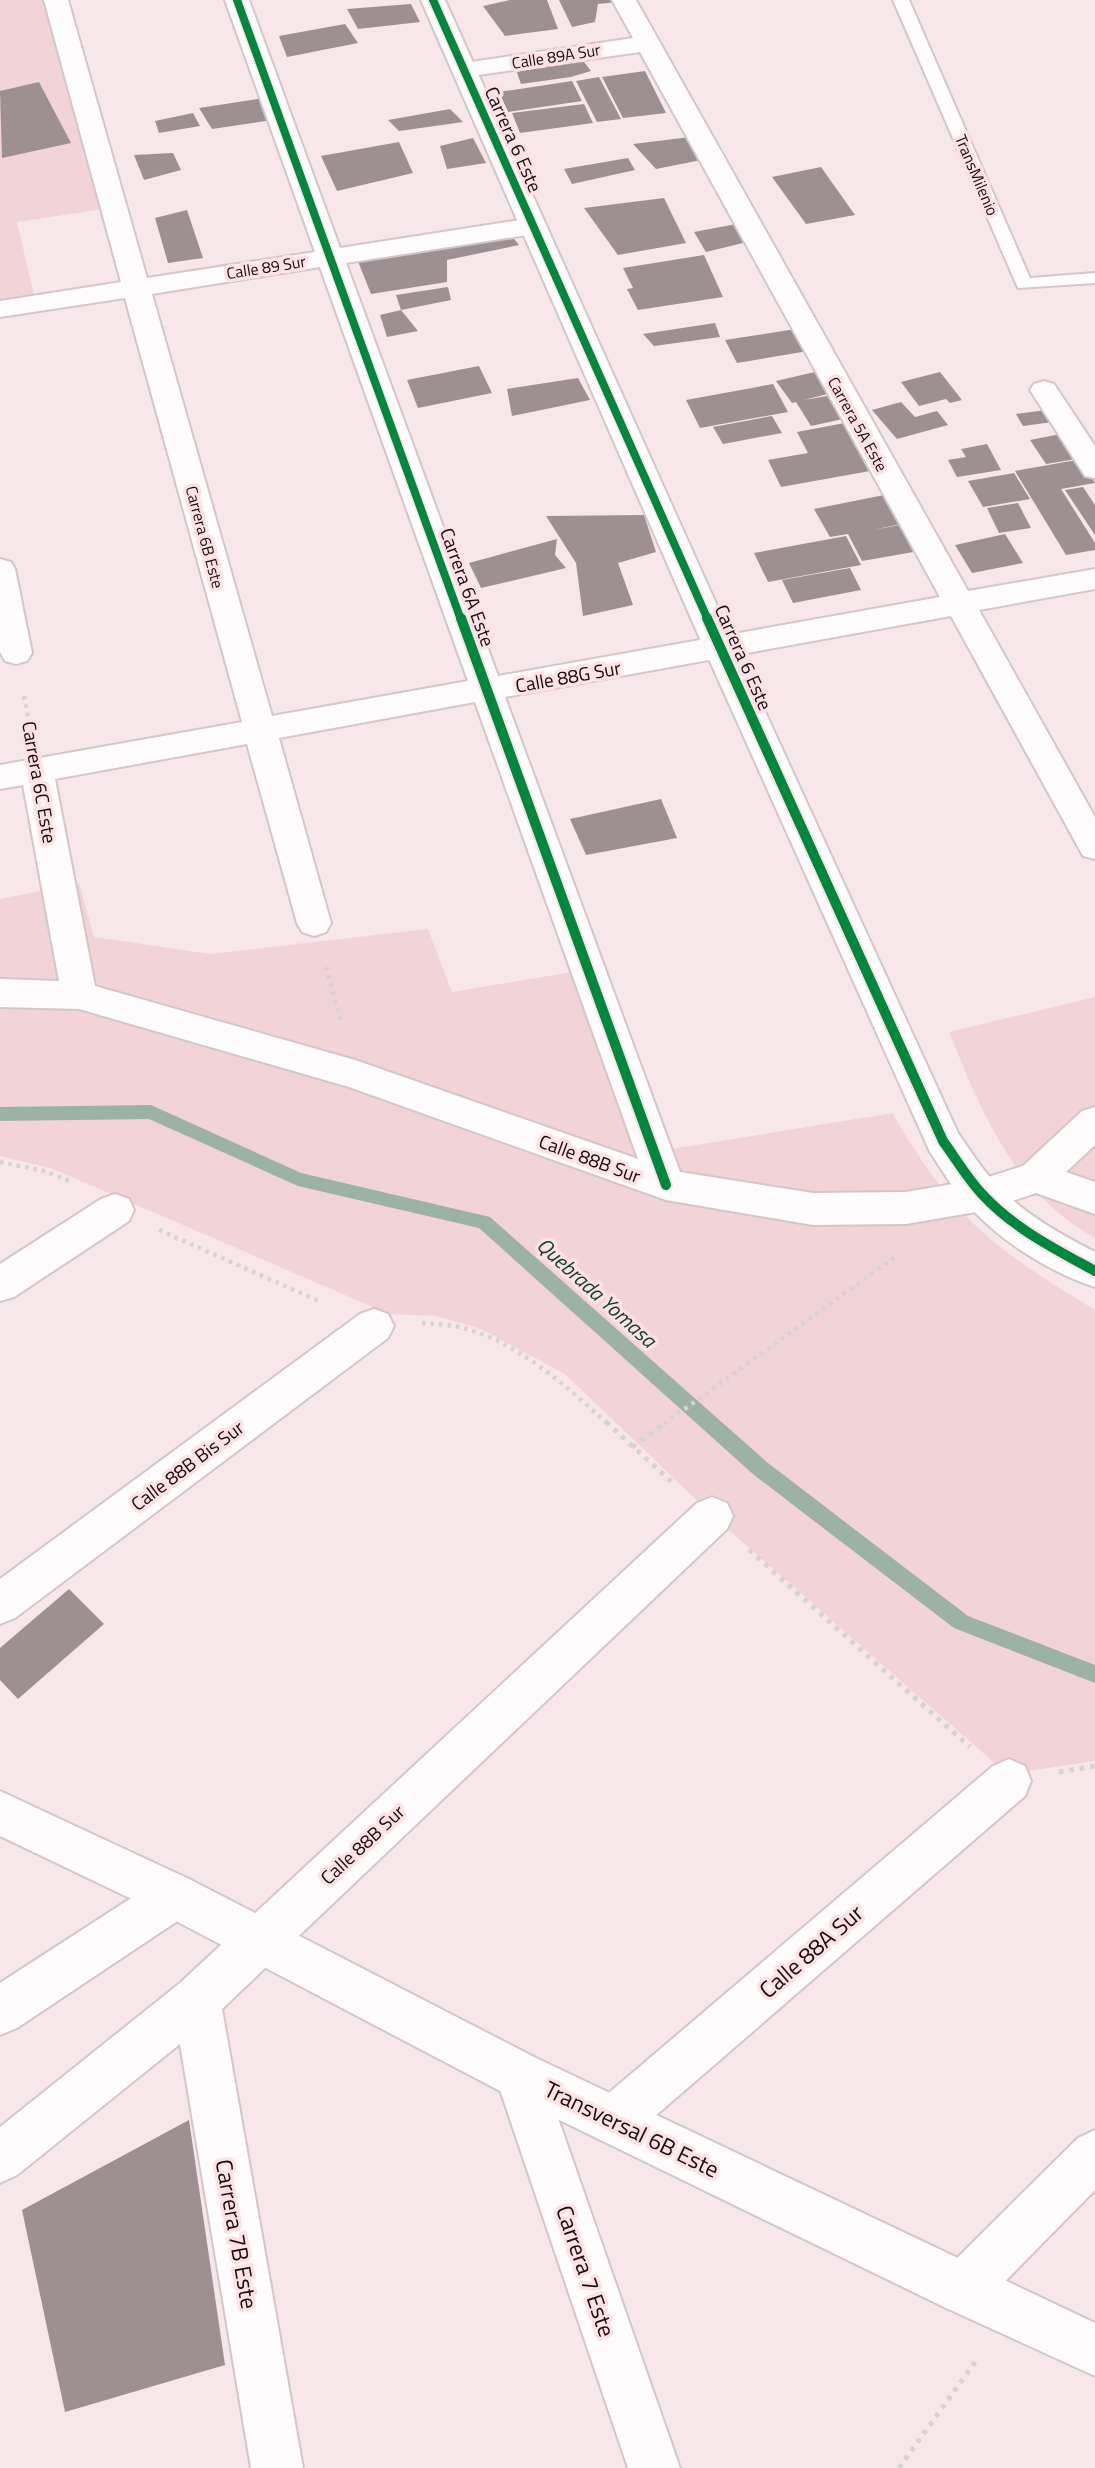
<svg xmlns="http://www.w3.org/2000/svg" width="1095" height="2468" font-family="'Titillium Web',sans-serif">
<rect width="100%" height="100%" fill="#f8e7ea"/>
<g fill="#f2d3d8">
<polygon points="0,0 47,0 103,209 17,222 34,295 0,300"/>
<path d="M79,883L94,937L211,954L428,929L452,992L602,967L671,1149L893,1113C912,1150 946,1197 976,1226C1011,1259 1054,1285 1095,1310V1761L1007,1774L713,1516L565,1374L481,1329L436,1316L389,1314L53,1169L0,1156V899Z"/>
<path d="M1095,997V1238C1014,1193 982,1113 949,1032Z"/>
</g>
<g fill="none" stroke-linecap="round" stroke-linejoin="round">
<polygon fill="#9cb2a5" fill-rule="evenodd" points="151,1105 301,1173 490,1217 768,1463 968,1616 1095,1665 1095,1683 954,1628 754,1475 479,1228 298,1186 149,1119 0,1121 0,1107"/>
</g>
<g fill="#9d9092">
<polygon points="510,0 547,0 558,29 505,36 483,6"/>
<polygon points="559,0 618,0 618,2 598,4 595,22 572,27"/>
<polygon points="411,4 420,22 358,29 347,9"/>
<polygon points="345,24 358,43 287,57 279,36"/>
<polygon points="581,58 591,71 571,77 521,84 515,67"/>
<polygon points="645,71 666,113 623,118 602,77"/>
<polygon points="599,77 621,119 597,122 576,81"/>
<polygon points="572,81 582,101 508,112 499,92"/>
<polygon points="39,82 71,143 2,158 0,91"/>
<polygon points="264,98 273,120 212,129 199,108"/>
<polygon points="584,104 593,123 520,133 512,113"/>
<polygon points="450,109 463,122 399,131 388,120"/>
<polygon points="193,113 200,126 159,133 155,121"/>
<polygon points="690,137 701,160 656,169 633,144"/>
<polygon points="473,138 486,163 447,169 440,146"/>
<polygon points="399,142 413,173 337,191 321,156"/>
<polygon points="173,153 181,170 144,180 134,155"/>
<polygon points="628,158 635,170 572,184 564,169"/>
<polygon points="821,167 855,215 806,224 772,177"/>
<polygon points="664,198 686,243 618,255 584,208"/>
<polygon points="187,210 203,258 168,263 155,218"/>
<polygon points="736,224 743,243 706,252 694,232"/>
<polygon points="511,235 519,245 447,260 447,282 371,294 357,259"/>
<polygon points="704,255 723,297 638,310 627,289 633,288 623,268"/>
<polygon points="448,287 451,300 401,310 396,295"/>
<polygon points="401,310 418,331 387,337 380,315"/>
<polygon points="715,323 720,337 654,346 643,334"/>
<polygon points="802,328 814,350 737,363 725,340"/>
<polygon points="479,366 492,393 418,408 407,380"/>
<polygon points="819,371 835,392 804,400 827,396 843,419 811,426 796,402 792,403 776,381"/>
<polygon points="940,372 962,400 950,403 946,399 919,406 901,382"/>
<polygon points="578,378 590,400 512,416 507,389"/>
<polygon points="773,384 788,412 700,428 686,400"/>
<polygon points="901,402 915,417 937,411 948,425 897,439 872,410"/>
<polygon points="1054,409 1060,421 1023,426 1016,414"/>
<polygon points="772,416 782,433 723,444 713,427"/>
<polygon points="855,421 881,469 781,487 768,460 808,453 797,432"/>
<polygon points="1066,433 1082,458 1046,464 1030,440"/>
<polygon points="987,444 1001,470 957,477 948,460 966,457 961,449"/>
<polygon points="1082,459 1095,483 1061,489 1095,543 1095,550 1066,555 1015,471"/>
<polygon points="1014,473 1030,499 983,507 968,481"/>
<polygon points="1083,487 1095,505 1095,535 1065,490"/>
<polygon points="894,493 910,522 873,530 910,523 925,550 862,561 848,534 830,537 814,509"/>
<polygon points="1018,503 1031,528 999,533 987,508"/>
<polygon points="644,515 656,552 618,563 633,605 583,616 576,563 546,516"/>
<polygon points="1005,534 1023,563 972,573 955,545"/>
<polygon points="846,536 861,565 768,582 754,553"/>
<polygon points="557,539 555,555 566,568 481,588 469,563"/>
<polygon points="850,568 861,590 793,603 782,580"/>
<polygon points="661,799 677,838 586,855 570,819"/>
<polygon points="69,1589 104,1624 18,1699 0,1680 0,1648"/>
<polygon points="189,2120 225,2365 65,2412 22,2210"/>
</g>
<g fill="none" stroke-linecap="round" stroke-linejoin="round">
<g stroke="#d4c6c8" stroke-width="4">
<polygon id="service" points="893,0 909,0 1030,278 1095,273 1095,283 1018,288"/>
</g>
<g stroke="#d4c6c8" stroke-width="4">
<g id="minor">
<path d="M44,0H68L147,278L315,252L225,0H249L340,248L533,218L542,220L546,226L542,232L533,234L346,263L498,676L940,597L640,52L464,77L455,75L452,70L455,65L464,63L633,38L612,0H636L968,591L1095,569V589L979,610L1095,817V859L1083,856L951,616L505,697L680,1172L813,1193L906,1192L982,1179L1023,1166L1082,1111L1095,1107V1145L1066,1172L1095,1182V1214L1036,1193L982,1211L906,1224L813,1225L666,1200L349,1087L79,1009L0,1007V979L59,981L23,785L0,789V765L242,722L125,298L0,317V301L121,282ZM320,267L468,681L272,716L152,294ZM475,702L638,1159L355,1060L95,986L55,779L247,744L297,923L302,932L314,936L326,932L331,923L279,738Z"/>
<polygon points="1044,381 1054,384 1095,446 1095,478 1085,476 1030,390 1034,384"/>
<polygon points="0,559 11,562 15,569 32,653 27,661 16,664 5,661 0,652"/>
<polygon points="115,1194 129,1199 134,1210 129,1221 14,1297 0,1301 0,1264 101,1199"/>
<polygon points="374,1309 388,1314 394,1326 388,1338 15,1618 0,1624 0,1579 360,1314"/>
<polygon points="712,1497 727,1503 733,1516 727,1529 222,2009 303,2468 251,2468 180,2044 17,2175 0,2183 0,2127 180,1983 697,1503"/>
<polygon points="1009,1759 1025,1766 1031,1781 1025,1796 631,2137 614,2144 597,2137 590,2120 597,2103 993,1766"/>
<polygon points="175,1873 191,1880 198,1896 191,1912 17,2028 0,2035 0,1983 159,1880"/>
<polygon points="519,2051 536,2058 543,2075 680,2468 628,2468 495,2075 502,2058"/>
<polygon points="1095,2130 1095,2190 980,2307 962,2314 944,2307 937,2289 944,2271 1078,2138"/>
</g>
</g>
<g stroke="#d4c6c8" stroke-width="4">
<g id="tertiary">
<path d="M421,0H445L736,648L958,1133C969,1149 980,1166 993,1181C1021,1212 1058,1233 1095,1252V1287C1049,1272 1000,1241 968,1205C953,1189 942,1170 930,1152L704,648Z"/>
<polygon points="0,1791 191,1880 536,2058 1095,2323 1095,2376 944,2307 502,2092 159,1912 0,1836"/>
</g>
</g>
<g stroke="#d7d3d3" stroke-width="4.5" stroke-dasharray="3.5 5" stroke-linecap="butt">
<polyline points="24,696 30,728"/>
<polyline points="326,967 341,1022"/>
<polyline points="0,1162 44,1171 70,1181"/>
<polyline points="159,1230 321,1302"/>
<path d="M422,1323C433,1324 444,1324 454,1326C513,1337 566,1386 608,1424"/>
<polyline points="664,1424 895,1257"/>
</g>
<g stroke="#d7d3d3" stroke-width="5" stroke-dasharray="4.5 6" stroke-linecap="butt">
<polyline points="606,1422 674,1484"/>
<polyline points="632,1447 666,1422"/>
<polyline points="749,1550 970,1747"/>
<polyline points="1059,1772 1095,1766"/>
<polyline points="899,2468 978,2358"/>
</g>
<use href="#service" fill="#fefbfc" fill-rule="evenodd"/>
<use href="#minor" fill="#fefbfc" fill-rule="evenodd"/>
<use href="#tertiary" fill="#fefbfc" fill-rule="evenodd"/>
<g stroke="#fee1e5" stroke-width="11">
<g id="cycleway-far1">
<polyline points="237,0 461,620"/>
<polyline points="433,0 708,620"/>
</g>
</g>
<g stroke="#fee1e5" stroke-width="14">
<g id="cycleway">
<polyline points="461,618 666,1185"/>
<path d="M707,618L943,1141C956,1159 967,1178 982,1194C1013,1228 1055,1249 1095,1271"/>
</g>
</g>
<use href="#cycleway-far1" stroke="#00873e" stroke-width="8"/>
<use href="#cycleway" stroke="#00873e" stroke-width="10"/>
</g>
<g text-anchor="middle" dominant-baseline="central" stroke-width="7" stroke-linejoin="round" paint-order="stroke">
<g font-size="16" fill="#170c0d" stroke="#fee1e5">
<text transform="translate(556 56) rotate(-9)">Calle 89A Sur</text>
<text transform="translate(977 175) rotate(67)">TransMilenio</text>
<text transform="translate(266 267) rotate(-9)">Calle 89 Sur</text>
<text transform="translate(858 424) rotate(61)">Carrera 5A Este</text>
<text transform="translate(205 537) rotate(75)">Carrera 6B Este</text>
</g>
<g font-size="19" fill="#170c0d" stroke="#fee1e5">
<text transform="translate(514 139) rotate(66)">Carrera 6 Este</text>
<text transform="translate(468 587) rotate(70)">Carrera 6A Este</text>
<text transform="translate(744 657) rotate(66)">Carrera 6 Este</text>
<text transform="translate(568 676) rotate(-10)">Calle 88G Sur</text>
<text transform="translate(40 782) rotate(80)">Carrera 6C Este</text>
<text transform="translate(590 1158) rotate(20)">Calle 88B Sur</text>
<text transform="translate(187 1465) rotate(-37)">Calle 88B Bis Sur</text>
<text transform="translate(362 1844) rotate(-43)">Calle 88B Sur</text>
</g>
<g font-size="21" font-style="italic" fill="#0d412d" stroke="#fee1e5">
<text transform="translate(597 1292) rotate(42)">Quebrada Yomasa</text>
</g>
<g font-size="23" fill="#170c0d" stroke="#fee1e5">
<text transform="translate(811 1951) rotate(-41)">Calle 88A Sur</text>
<text transform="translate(632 2129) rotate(26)">Transversal 6B Este</text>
<text transform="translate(237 2234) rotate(80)">Carrera 7B Este</text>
<text transform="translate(586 2271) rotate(71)">Carrera 7 Este</text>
</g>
</g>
</svg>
